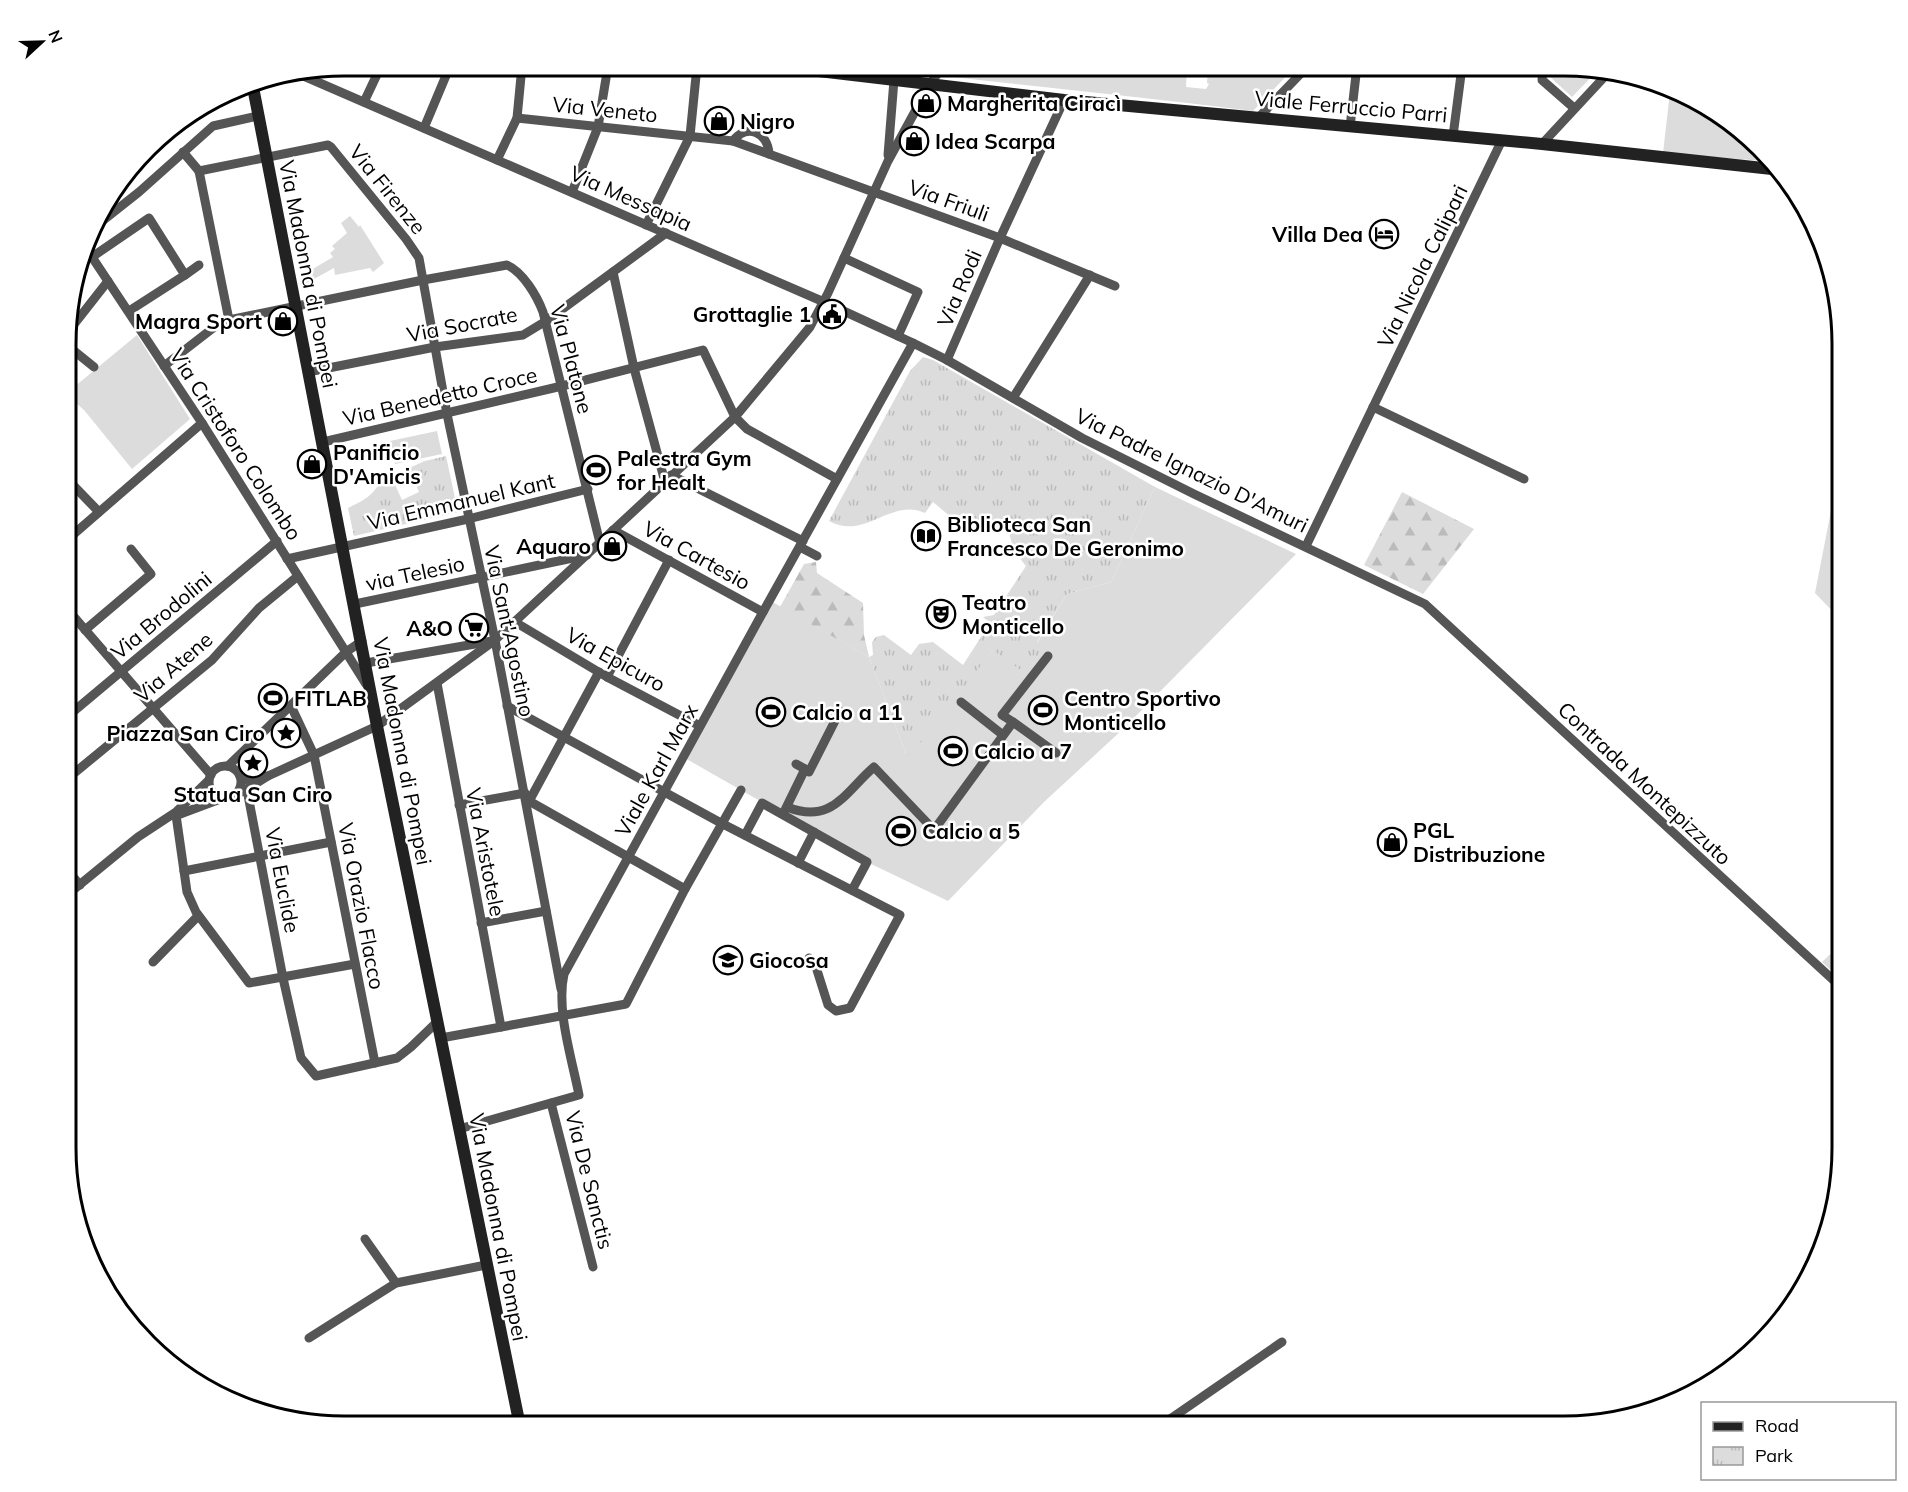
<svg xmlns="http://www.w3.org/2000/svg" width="1908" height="1492" font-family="Mulish,sans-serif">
<defs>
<pattern id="forest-firs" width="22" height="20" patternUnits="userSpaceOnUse" patternTransform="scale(1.5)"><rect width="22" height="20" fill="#dcdcdc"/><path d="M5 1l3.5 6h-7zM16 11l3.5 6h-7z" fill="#bbb"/></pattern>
<pattern id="park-tufts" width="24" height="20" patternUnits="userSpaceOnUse" patternTransform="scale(1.5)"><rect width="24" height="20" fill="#dcdcdc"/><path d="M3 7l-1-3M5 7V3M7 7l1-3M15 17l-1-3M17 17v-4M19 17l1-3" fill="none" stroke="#bbb"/></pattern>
</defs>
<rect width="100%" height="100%" fill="#fff"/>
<g fill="#dcdcdc">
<path d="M952,66H1187L1186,87L1206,89L1209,84L1207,83L1208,68L1205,66H1296L1253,111C1151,98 1048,88 945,76Z"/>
<polygon points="1548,67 1582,67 1598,70 1572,97 1547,74"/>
<polygon points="1660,85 1671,87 1747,135 1764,159 1763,161 1663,153 1670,92 1661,88"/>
<polygon points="350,216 359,227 360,225 384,263 373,272 370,268 335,275 334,268 303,285 301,276 333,257 330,253 335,249 332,246 347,233 341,223"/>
<polygon points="137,335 190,419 132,469 84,410 68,396 68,392"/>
<polygon points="437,431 442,454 395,464 390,441"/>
<polygon points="1842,454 1842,621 1815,593"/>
<polygon points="1155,487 1296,554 1122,730 1044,802 948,901 867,862 683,757 769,600 869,657 906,754 993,650 1043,650 1037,643 1067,594 1111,582"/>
<polygon points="1842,943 1842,980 1822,962"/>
</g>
<g fill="url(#forest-firs)">
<polygon points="1402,492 1474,529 1423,594 1364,565"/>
<polygon points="816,562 817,573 863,603 864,635 869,657 780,607 804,564"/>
</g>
<g fill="url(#park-tufts)">
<path d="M923,357L933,360L1155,487L1111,582L1067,594L1037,642L1044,649L1023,672L993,650L911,755L906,754L869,657L873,655L872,642L876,637L884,635L911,655L919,644L933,642L963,665L990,623L983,617L994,615L1026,566L1014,551L1009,533L989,526L958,523L933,502L925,513C891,497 865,541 829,521L910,371Z"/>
<path d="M446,456L458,512L354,536L348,508C356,504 367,499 373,492C379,485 382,480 391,476L402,500L419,492L409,468L425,461Z"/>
</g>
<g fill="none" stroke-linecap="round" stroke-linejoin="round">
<g stroke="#555" stroke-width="9">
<polyline points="865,66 876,78"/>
<polyline points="1543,67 1542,80 1574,108"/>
<polyline points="299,74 824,302 913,343 947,360 1082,438 1194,494 1425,604 1842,988"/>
<polyline points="364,102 381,66"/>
<polyline points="1259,117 1308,66"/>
<polyline points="517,118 733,141 1000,238 1115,286"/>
<polyline points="1350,127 1357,66"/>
<polyline points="424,128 450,66"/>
<polyline points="1453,136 1462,67"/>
<path d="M733,141C747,123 768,132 769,154"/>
<polyline points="1542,144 1608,73"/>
<polyline points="183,152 199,171"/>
<polyline points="888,155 894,80 912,66"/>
<polyline points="497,160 517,118 522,66"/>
<polyline points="572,192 598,127 608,66"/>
<polyline points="646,225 690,136 697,66"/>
<polyline points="96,226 139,192 213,126 258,116"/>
<polyline points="88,251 202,423 366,684"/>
<polyline points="92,257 149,218 185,275 129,311"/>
<polyline points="844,258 918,292 898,336"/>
<polyline points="613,272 634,368 665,482"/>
<polyline points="185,275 199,265"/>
<polyline points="229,320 199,171 328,145 331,147 406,239 419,258 447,414 495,640 561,989"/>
<polyline points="68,332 108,281"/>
<polyline points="68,346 94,367"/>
<polyline points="947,360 1000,238 1064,100"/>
<path d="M164,366L217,325L229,320L423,280L507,265C523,272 537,296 543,312L600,543"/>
<polyline points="308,372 435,347 523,335 546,321 666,233"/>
<polyline points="1013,398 1090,275"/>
<polyline points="1373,407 1524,479"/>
<polyline points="323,442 562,386 703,350 735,417 747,429 837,479"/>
<polyline points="671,475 803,541"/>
<polyline points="68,480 99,512"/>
<polyline points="613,530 763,612"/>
<polyline points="68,539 202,423"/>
<polyline points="1306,546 1502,140"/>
<polyline points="800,547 817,556"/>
<polyline points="287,559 468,519 588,489"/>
<polyline points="355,604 587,555"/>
<polyline points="68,610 211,775"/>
<polyline points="515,622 607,677 700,726"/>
<polyline points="85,630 151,574 131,549"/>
<polyline points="366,663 492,641"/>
<polyline points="607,677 669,560"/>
<polyline points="437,683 501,1027"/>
<polyline points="961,702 1003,735"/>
<polyline points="291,706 314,755 375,1063"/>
<polyline points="507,706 721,823 900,915 850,1008 836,1011 828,1005 816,967 809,958"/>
<polyline points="68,716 277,541"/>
<polyline points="1013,722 1056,753"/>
<circle cx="225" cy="782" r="16"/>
<polyline points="228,766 346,652 362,641"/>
<polyline points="805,769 809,772 840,711"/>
<polyline points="240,776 247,780 268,776 242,792"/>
<polyline points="268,776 377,726 495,640 735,417 810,327 828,293 888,161 930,84 943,66"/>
<polyline points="67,779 212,660 259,608 298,576"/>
<polyline points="247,790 283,978 301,1058 316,1076 397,1058 411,1047 438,1021"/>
<polyline points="529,801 685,889"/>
<polyline points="459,805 525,793"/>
<polyline points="527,805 599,672"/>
<path d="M787,807C832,825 845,792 874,767L934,830L1013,722L1002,715L1048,656"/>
<polyline points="785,810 805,769 796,764"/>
<polyline points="176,815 187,892 196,912 249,983 355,964"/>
<polyline points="175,816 223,798"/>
<polyline points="745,835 762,803 867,862 852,890"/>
<polyline points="798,863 814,832"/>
<polyline points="67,870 80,885"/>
<polyline points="184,871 331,842"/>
<polyline points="67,895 138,837 176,812 209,780"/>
<polyline points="481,923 546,911"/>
<polyline points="153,962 198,916"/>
<polyline points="441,1038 626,1004 685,889 741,790"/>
<polyline points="551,1103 593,1267"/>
<path d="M459,1129L579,1095C572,1059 556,1010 564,974L763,612L913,343"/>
<polyline points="365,1239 396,1283"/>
<polyline points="309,1338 396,1283 486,1265"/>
<polyline points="1160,1426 1282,1342"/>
</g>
<g stroke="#222" stroke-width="12">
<polyline points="776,66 1064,100 1542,144 1772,169"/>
<polyline points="252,82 377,726 520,1426"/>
</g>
</g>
<defs>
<g id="shop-ring" transform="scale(1.5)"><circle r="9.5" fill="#fff" stroke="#000" stroke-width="1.5"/><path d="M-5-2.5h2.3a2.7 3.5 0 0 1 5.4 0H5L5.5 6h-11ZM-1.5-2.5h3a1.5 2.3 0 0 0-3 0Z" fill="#000"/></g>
<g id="hotel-ring" transform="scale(1.5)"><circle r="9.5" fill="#fff" stroke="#000" stroke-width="1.5"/><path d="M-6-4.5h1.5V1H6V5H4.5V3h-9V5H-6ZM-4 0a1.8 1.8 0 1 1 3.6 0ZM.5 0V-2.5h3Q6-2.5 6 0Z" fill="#000"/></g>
<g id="civic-ring" transform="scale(1.5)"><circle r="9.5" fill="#fff" stroke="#000" stroke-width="1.5"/><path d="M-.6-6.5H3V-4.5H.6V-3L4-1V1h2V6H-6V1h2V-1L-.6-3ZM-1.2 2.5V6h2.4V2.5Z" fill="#000"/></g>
<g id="stadium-ring" transform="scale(1.5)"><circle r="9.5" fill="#fff" stroke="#000" stroke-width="1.5"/><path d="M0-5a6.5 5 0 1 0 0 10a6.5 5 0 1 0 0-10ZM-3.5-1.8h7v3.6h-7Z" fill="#000"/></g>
<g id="library-ring" transform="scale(1.5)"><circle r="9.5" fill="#fff" stroke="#000" stroke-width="1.5"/><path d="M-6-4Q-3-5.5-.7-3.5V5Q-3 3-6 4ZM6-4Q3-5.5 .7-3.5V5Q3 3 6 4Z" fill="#000"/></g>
<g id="theatre-ring" transform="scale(1.5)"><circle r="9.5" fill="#fff" stroke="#000" stroke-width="1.5"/><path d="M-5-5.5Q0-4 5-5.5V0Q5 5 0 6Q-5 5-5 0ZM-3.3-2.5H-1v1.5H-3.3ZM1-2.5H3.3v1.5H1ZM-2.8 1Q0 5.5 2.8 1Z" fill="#000"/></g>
<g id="supermarket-ring" transform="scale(1.5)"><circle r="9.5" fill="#fff" stroke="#000" stroke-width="1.5"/><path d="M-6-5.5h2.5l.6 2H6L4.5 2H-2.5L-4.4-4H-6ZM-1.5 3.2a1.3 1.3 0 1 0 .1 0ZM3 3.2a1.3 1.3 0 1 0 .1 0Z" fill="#000"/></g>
<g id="sight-ring" transform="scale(1.5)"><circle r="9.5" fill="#fff" stroke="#000" stroke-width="1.5"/><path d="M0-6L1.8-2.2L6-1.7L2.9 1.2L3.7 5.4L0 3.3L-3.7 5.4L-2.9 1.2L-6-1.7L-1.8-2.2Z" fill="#000"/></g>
<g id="school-ring" transform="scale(1.5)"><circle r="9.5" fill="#fff" stroke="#000" stroke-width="1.5"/><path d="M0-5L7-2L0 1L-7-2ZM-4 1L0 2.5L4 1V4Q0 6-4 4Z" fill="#000"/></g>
</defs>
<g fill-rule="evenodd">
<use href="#shop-ring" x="926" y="103"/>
<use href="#shop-ring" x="719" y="121"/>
<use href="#shop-ring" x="914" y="141"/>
<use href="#hotel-ring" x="1384" y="234"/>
<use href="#civic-ring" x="832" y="314"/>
<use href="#shop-ring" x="283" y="321"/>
<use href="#shop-ring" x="312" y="464"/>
<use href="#stadium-ring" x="596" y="470"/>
<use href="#library-ring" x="926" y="536"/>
<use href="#shop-ring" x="612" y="546"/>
<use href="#theatre-ring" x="941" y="614"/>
<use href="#supermarket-ring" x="474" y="628"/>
<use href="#stadium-ring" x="273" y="698"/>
<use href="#stadium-ring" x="1043" y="710"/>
<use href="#stadium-ring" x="771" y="712"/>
<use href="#sight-ring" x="286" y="733"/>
<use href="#stadium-ring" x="953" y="751"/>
<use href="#sight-ring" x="253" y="763"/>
<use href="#stadium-ring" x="901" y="831"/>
<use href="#shop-ring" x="1392" y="842"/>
<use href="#school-ring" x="728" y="960"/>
</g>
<g text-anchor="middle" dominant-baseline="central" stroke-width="5" stroke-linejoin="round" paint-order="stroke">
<g font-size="21" font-weight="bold" fill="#000" stroke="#fff" text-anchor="start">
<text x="947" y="103">Margherita Ciracì</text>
<text x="740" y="121">Nigro</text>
<text x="935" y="141">Idea Scarpa</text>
<text x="1363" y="234" text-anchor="end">Villa Dea</text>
<text x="811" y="314" text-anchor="end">Grottaglie 1</text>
<text x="262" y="321" text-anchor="end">Magra Sport</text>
<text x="333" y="452">Panificio<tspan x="333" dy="24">D'Amicis</tspan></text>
<text x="617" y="458">Palestra Gym<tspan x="617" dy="24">for Healt</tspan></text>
<text x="947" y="524">Biblioteca San<tspan x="947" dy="24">Francesco De Geronimo</tspan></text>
<text x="591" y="546" text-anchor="end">Aquaro</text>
<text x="962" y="602">Teatro<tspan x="962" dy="24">Monticello</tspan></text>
<text x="453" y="628" text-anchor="end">A&amp;O</text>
<text x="294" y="698">FITLAB</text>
<text x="1064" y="698">Centro Sportivo<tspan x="1064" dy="24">Monticello</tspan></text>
<text x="792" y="712">Calcio a 11</text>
<text x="265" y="733" text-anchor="end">Piazza San Ciro</text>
<text x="974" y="751">Calcio a 7</text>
<text x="253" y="794" text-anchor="middle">Statua San Ciro</text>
<text x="1413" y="830">PGL<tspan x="1413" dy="24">Distribuzione</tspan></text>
<text x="922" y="831">Calcio a 5</text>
<text x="749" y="960">Giocosa</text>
</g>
<g font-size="21" fill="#000" stroke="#fff">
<text transform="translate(1351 106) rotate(5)">Viale Ferruccio Parri</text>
<text transform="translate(605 109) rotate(6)">Via Veneto</text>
<text transform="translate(388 189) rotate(51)">Via Firenze</text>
<text transform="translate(631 198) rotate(24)">Via Messapia</text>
<text transform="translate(949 200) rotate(20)">Via Friuli</text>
<text transform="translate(1422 266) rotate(-64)">Via Nicola Calipari</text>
<text transform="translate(309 274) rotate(79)">Via Madonna di Pompei</text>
<text transform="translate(959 288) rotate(-67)">Via Rodi</text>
<text transform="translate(462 324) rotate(-11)">Via Socrate</text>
<text transform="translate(572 359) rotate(75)">Via Platone</text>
<text transform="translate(440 396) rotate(-13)">Via Benedetto Croce</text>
<text transform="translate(236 444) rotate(57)">Via Cristoforo Colombo</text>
<text transform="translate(1192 470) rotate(26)">Via Padre Ignazio D'Amuri</text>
<text transform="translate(461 501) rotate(-13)">Via Emmanuel Kant</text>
<text transform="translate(697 555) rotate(29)">Via Cartesio</text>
<text transform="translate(415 573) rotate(-12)">via Telesio</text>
<text transform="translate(161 615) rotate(-40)">Via Brodolini</text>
<text transform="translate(510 631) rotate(78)">Via Sant'Agostino</text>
<text transform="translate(616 659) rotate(29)">Via Epicuro</text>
<text transform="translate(173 667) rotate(-41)">Via Atene</text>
<text transform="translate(403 751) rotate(79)">Via Madonna di Pompei</text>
<text transform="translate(656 770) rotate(-61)">Viale Karl Marx</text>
<text transform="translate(1645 783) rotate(43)">Contrada Montepizzuto</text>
<text transform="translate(486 852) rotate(79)">Via Aristotele</text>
<text transform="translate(283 880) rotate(79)">Via Euclide</text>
<text transform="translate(362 906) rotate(79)">Via Orazio Flacco</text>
<text transform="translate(590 1180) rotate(76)">Via De Sanctis</text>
<text transform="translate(499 1227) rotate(79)">Via Madonna di Pompei</text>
</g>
</g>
<path d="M0 0H1908V1492H0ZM344 76H1564A268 268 0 0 1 1832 344V1148A268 268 0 0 1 1564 1416H344A268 268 0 0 1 76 1148V344A268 268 0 0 1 344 76Z" fill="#fff" fill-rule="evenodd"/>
<path fill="none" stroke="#000" stroke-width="3" d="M344 76H1564A268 268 0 0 1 1832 344V1148A268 268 0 0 1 1564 1416H344A268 268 0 0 1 76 1148V344A268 268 0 0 1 344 76Z"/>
<rect x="1701" y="1402" width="195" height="78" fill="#ffffff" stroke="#999999" stroke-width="1.5"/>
<rect x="1713" y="1422" width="30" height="9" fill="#222222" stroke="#999999" stroke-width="1.5"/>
<text x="1755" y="1432" font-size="18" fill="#000000">Road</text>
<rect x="1713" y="1447" width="30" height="18" fill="url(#park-tufts)" stroke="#999999" stroke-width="1.5"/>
<text x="1755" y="1462" font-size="18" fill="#000000">Park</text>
<g transform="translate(42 42) rotate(68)" stroke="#ffffff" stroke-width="4.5" paint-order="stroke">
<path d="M0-4.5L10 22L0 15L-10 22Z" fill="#000000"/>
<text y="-9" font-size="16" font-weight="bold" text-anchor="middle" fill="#000000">N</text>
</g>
</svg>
